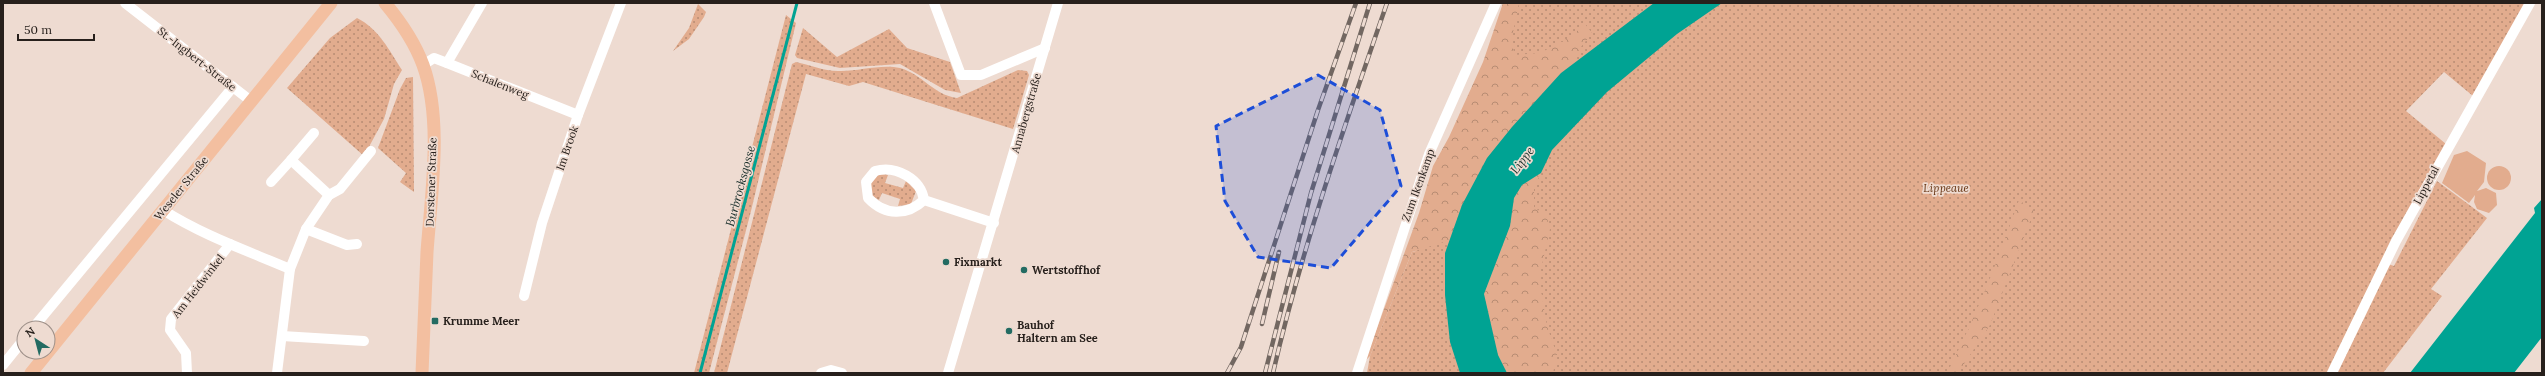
<svg xmlns="http://www.w3.org/2000/svg" width="2545" height="376" font-family="Lora,serif">
<defs>
<pattern id="grass-dots" width="8" height="8" patternUnits="userSpaceOnUse"><rect width="8" height="8" fill="#e2ac8e"/><path d="M2 2h.1M6 6h.1" fill="none" stroke="#b78c73" stroke-width="1.8" stroke-linecap="round"/></pattern>
<pattern id="forest-crowns" width="20" height="18" patternUnits="userSpaceOnUse"><rect width="20" height="18" fill="#e2ac8e"/><path d="M2 6a3 3 0 1 1 6 0M12 15a3 3 0 1 1 6 0" fill="none" stroke="#b78c73"/></pattern>
</defs>
<rect width="100%" height="100%" fill="#eedbd1"/>
<g fill="url(#grass-dots)">
<polygon points="1515,3 2526,3 2473,96 2444,72 2406,111 2446,144 2328,373 1367,373 1370,356 1412,252 1416,251"/>
<polygon points="698,4 706,12 704,17 689,39 673,51 689,28"/>
<polygon points="786,15 796,23 751,211 709,373 694,373"/>
<path d="M357,18C379,29 389,50 402,70L394,84L384,119L364,156L287,88L330,38Z"/>
<polygon points="803,28 837,57 889,29 907,48 950,62 961,93 945,90 900,64 840,68 797,58 795,55"/>
<path d="M796,62C810,65 826,72 841,71C860,71 881,64 900,68C922,74 934,95 957,98L1018,70L1027,71L1029,75L1013,129L863,82L849,86L806,74L727,373H714L792,64Z"/>
<polygon points="413,77 414,192 400,182 406,173 378,148 400,89 406,78"/>
<path d="M885,174L888,175L885,183L903,188L906,181L916,191L911,204L898,206L900,199L882,193L879,200L872,196C869,184 871,175 885,174Z"/>
<polygon points="2437,181 2487,218 2431,289 2442,296 2383,373 2336,373 2388,264 2394,266"/>
</g>
<g fill="url(#forest-crowns)">
<polygon points="1503,3 1519,3 1511,42 1515,55 1540,53 1569,38 1585,24 1592,33 1577,52 1577,62 1561,73 1462,205 1450,240 1412,252 1370,356 1365,361 1419,213 1433,166 1449,137 1483,62"/>
<polygon points="1541,173 1534,187 1534,208 1546,214 1550,229 1539,278 1547,326 1557,355 1553,373 1507,373 1498,355 1484,294 1510,226 1514,198 1522,185"/>
<path d="M2019,200L2034,211L1990,325L1958,373H1947C1976,317 1998,260 2019,200Z"/>
</g>
<g fill="#e2ac8e">
<polygon points="2467,151 2486,163 2484,182 2477,191 2486,188 2496,193 2497,205 2489,213 2477,209 2474,202 2475,195 2469,203 2442,183 2454,155"/>
<circle cx="2499" cy="178" r="12"/>
</g>
<g fill="#00a393">
<polygon points="1654,3 1722,3 1677,34 1607,92 1552,150 1541,173 1522,185 1514,198 1510,226 1484,294 1498,355 1507,373 1460,373 1450,342 1445,295 1445,253 1462,205 1487,158 1512,127 1561,73"/>
<polygon points="2542,199 2542,337 2514,373 2410,373 2535,213 2534,208"/>
</g>
<g fill="none" stroke-linecap="round" stroke-linejoin="round">
<polyline stroke="#00a393" stroke-width="3" points="700,373 797,3"/>
<g stroke="#fff" stroke-width="10">
<polyline points="125,3 251,101"/>
<polyline points="934,3 961,75 981,75 1045,48"/>
<polyline points="447,63 482,3"/>
<polyline points="423,65 434,58 447,63 578,115"/>
<polyline points="314,133 291,160 329,195"/>
<polyline points="271,182 291,160"/>
<path d="M924,200C907,216 885,216 868,198L866,182L875,171C896,165 921,179 924,200L994,223"/>
<path d="M163,210C202,235 248,251 290,269"/>
<polyline points="306,229 347,245 357,244"/>
<polyline points="524,296 542,223 578,115 621,3"/>
<polyline points="33,328 233,87"/>
<polyline points="282,336 364,341"/>
<polyline points="3,365 24,339"/>
<polyline points="187,373 186,353 170,330 171,319 230,244"/>
<polyline points="277,373 290,269 306,229 329,195 340,189 371,151"/>
<polyline points="821,373 831,370 842,373"/>
<polyline points="948,373 1058,3"/>
<polyline points="1357,373 1429,154 1496,3"/>
<polyline points="2332,373 2396,241 2530,3"/>
</g>
<g stroke="#f3bfa0" stroke-width="13">
<path d="M385,3C400,21 415,43 423,65C443,120 431,195 427,252C425,292 424,333 422,373"/>
<polyline points="31,373 331,3"/>
</g>
<g stroke="#726761" stroke-width="4.5">
<g id="rail">
<polyline points="1262,324 1279,252"/>
<polyline points="1227,373 1241,347 1318,110 1356,3"/>
<polyline points="1265,373 1311,193 1370,3"/>
<path d="M1273,373C1302,247 1345,125 1387,3"/>
</g>
</g>
<use href="#rail" stroke="#eedbd1" stroke-width="3" stroke-dasharray="9" stroke-linecap="butt"/>
</g>
<path fill="#1d4ed8" fill-opacity="0.2" stroke="#1d4ed8" stroke-width="3" stroke-dasharray="8 5" stroke-linejoin="round" d="M1318,75L1380,110L1401,186L1331,268L1258,257L1225,201L1216,126Z"/>
<g fill="#236b62" stroke="#eedbd1" stroke-width="1.5">
<circle cx="946" cy="262" r="4"/>
<circle cx="1024" cy="270" r="4"/>
<rect x="431" y="317" width="8" height="8" rx="2"/>
<circle cx="1009" cy="331" r="4"/>
</g>
<g text-anchor="middle" dominant-baseline="central" stroke-width="3.5" stroke-linejoin="round" paint-order="stroke">
<g font-size="11" fill="#27201c" stroke="#eedbd1">
<text transform="translate(197 59) rotate(38)">St.-Ingbert-Straße</text>
<text transform="translate(500 84) rotate(22)">Schalenweg</text>
<text transform="translate(1026 113) rotate(-74)">Annabergstraße</text>
<text transform="translate(567 148) rotate(-71)">Im Brook</text>
<text transform="translate(431 182) rotate(-88)">Dorstener Straße</text>
<text transform="translate(1418 185) rotate(-70)">Zum Ikenkamp</text>
<text transform="translate(2426 185) rotate(-62)">Lippetal</text>
<text transform="translate(181 188) rotate(-51)">Weseler Straße</text>
<text transform="translate(198 286) rotate(-52)">Am Heidwinkel</text>
</g>
<g font-size="11" font-style="italic" fill="#631" stroke="#eedbd1">
<text x="1946" y="188">Lippeaue</text>
</g>
<g font-size="11" font-weight="bold" fill="#27201c" stroke="#eedbd1" text-anchor="start">
<text x="954" y="262">Fixmarkt</text>
<text x="1032" y="270">Wertstoffhof</text>
<text x="443" y="321">Krumme Meer</text>
<text x="1017" y="325">Bauhof<tspan x="1017" dy="13">Haltern am See</tspan></text>
</g>
<g font-size="12" font-style="italic" fill="#192f2b" stroke="#eedbd1">
<text transform="translate(1522 160) rotate(-53)">Lippe</text>
<text transform="translate(740 186) rotate(-75)">Burbrocksgosse</text>
</g>
</g>
<rect width="2545" height="376" fill="none" stroke="#27201c" stroke-width="8"/>
<g transform="translate(36 340) rotate(324)"><circle r="19" fill="#eedbd1" stroke="#9e9089"/>
<path d="M0-3L7 15L0 10L-7 15Z" fill="#236b62"/>
<text y="-6" font-size="11" font-weight="bold" text-anchor="middle" fill="#27201c">N</text>
</g>
<path d="M18 34v6h76v-6" fill="none" stroke="#27201c" stroke-width="2"/>
<text x="24" y="34" font-size="12" fill="#27201c" stroke="#eedbd1" stroke-width="3" paint-order="stroke">50 m</text>
</svg>
